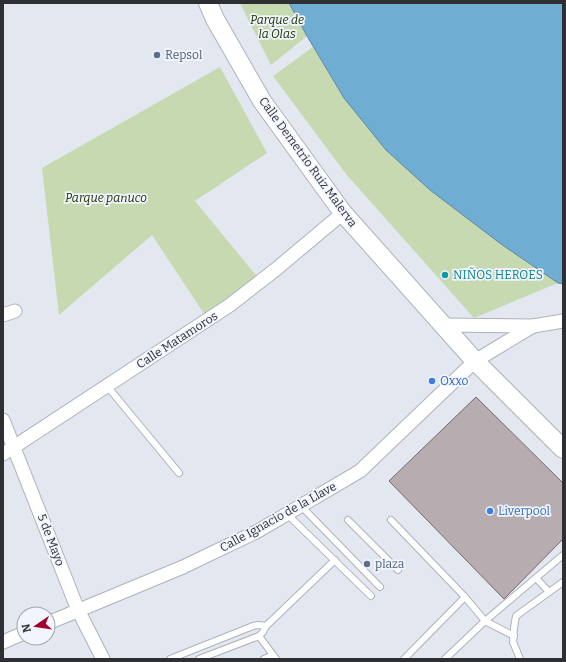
<svg xmlns="http://www.w3.org/2000/svg" width="566" height="662" font-family="Bitter,serif">
<rect width="100%" height="100%" fill="#e3e7f0"/>
<g fill="#c7d9b0">
<polygon points="240,3 289,3 307,36 271,65"/>
<polygon points="313,47 344,98 386,150 430,190 501,244 558,283 474,318 346,174 273,76"/>
<polygon points="220,67 267,153 195,201 259,279 205,315 152,235 59,315 42,168"/>
</g>
<polygon fill="#6fadd2" stroke="#5c87a2" points="289,3 563,3 563,284 558,283 501,244 430,190 386,150 344,98 307,36"/>
<polygon fill="#b7adb0" stroke="#71686b" points="476,397 563,483 563,539 504,599 389,481"/>
<g fill="none" stroke-linecap="round" stroke-linejoin="round">
<g stroke="#aeb2ba" stroke-width="8">
<g id="lane">
<polyline points="107,386 179,473"/>
<polyline points="301,506 380,587"/>
<polyline points="287,514 371,596"/>
<polyline points="348,520 398,570"/>
<polyline points="391,520 465,597 485,621 514,636"/>
<polyline points="536,578 549,592"/>
<polyline points="266,626 335,560"/>
<polyline points="259,636 276,659"/>
<polyline points="170,659 253,626 258,625 266,626 263,632 259,636 199,659"/>
<polyline points="264,659 273,655"/>
<polyline points="404,659 465,597"/>
<polyline points="445,659 485,621 563,555"/>
<polyline points="520,659 513,642 514,628 516,616 563,582"/>
</g>
</g>
<g stroke="#aeb2ba" stroke-width="15">
<g id="street">
<polyline points="3,315 15,311"/>
<polyline points="443,325 533,326 563,321"/>
<polyline points="3,420 78,610 103,659"/>
<polyline points="3,454 230,305 275,270 343,213"/>
<polyline points="48,623 183,567 258,531 360,471 475,361 533,326"/>
<polyline points="3,642 24,633"/>
</g>
</g>
<g stroke="#aeb2ba" stroke-width="20">
<polyline id="secondary" points="208,3 215,19 262,101 343,213 475,361 563,449"/>
</g>
<use href="#lane" stroke="#fff" stroke-width="6"/>
<use href="#street" stroke="#fff" stroke-width="13"/>
<use href="#secondary" stroke="#fff" stroke-width="18"/>
</g>
<g fill="#5c6f8a" stroke="#f1f5fd" stroke-width="1.5">
<circle cx="157" cy="55" r="4"/>
<circle cx="367" cy="564" r="4"/>
</g>
<circle fill="#0f9aa8" stroke="#f1f5fd" stroke-width="1.5" cx="445" cy="275" r="4"/>
<g fill="#3f7fe0" stroke="#f1f5fd" stroke-width="1.5">
<circle cx="432" cy="381" r="4"/>
<circle cx="490" cy="511" r="4"/>
</g>
<g text-anchor="middle" dominant-baseline="central" stroke-width="3.5" stroke-linejoin="round" paint-order="stroke">
<g font-size="12" font-style="italic" fill="#202f03" stroke="#f1f5fd">
<text x="277" y="20">Parque de<tspan x="277" dy="14">la Olas</tspan></text>
<text x="106" y="198">Parque panuco</text>
</g>
<g font-size="12" fill="#4e5e75" stroke="#f1f5fd" text-anchor="start">
<text x="165" y="55">Repsol</text>
<text x="375" y="564">plaza</text>
</g>
<g font-size="12" fill="#2e2f33" stroke="#f1f5fd">
<text transform="translate(308 162) rotate(54)">Calle Demetrio Ruiz Malerva</text>
<text transform="translate(177 340) rotate(-33)">Calle Matamoros</text>
<text transform="translate(278 517) rotate(-29)">Calle Ignacio de la Llave</text>
<text transform="translate(51 540) rotate(69)">5 de Mayo</text>
</g>
<g font-size="12" fill="#0d838f" stroke="#f1f5fd" text-anchor="start">
<text x="453" y="275">NIÑOS HEROES</text>
</g>
<g font-size="12" fill="#366cbe" stroke="#f1f5fd" text-anchor="start">
<text x="440" y="381">Oxxo</text>
<text x="498" y="511">Liverpool</text>
</g>
</g>
<rect width="566" height="662" fill="none" stroke="#2e2f33" stroke-width="8"/>
<g transform="translate(36 626) rotate(257)"><circle r="19" fill="#f1f5fd" stroke="#a3a6ac"/>
<path d="M0-3L7 15L0 10L-7 15Z" fill="#a3042e"/>
<text y="-6" font-size="11" font-weight="bold" text-anchor="middle" fill="#2e2f33">N</text>
</g>
</svg>
